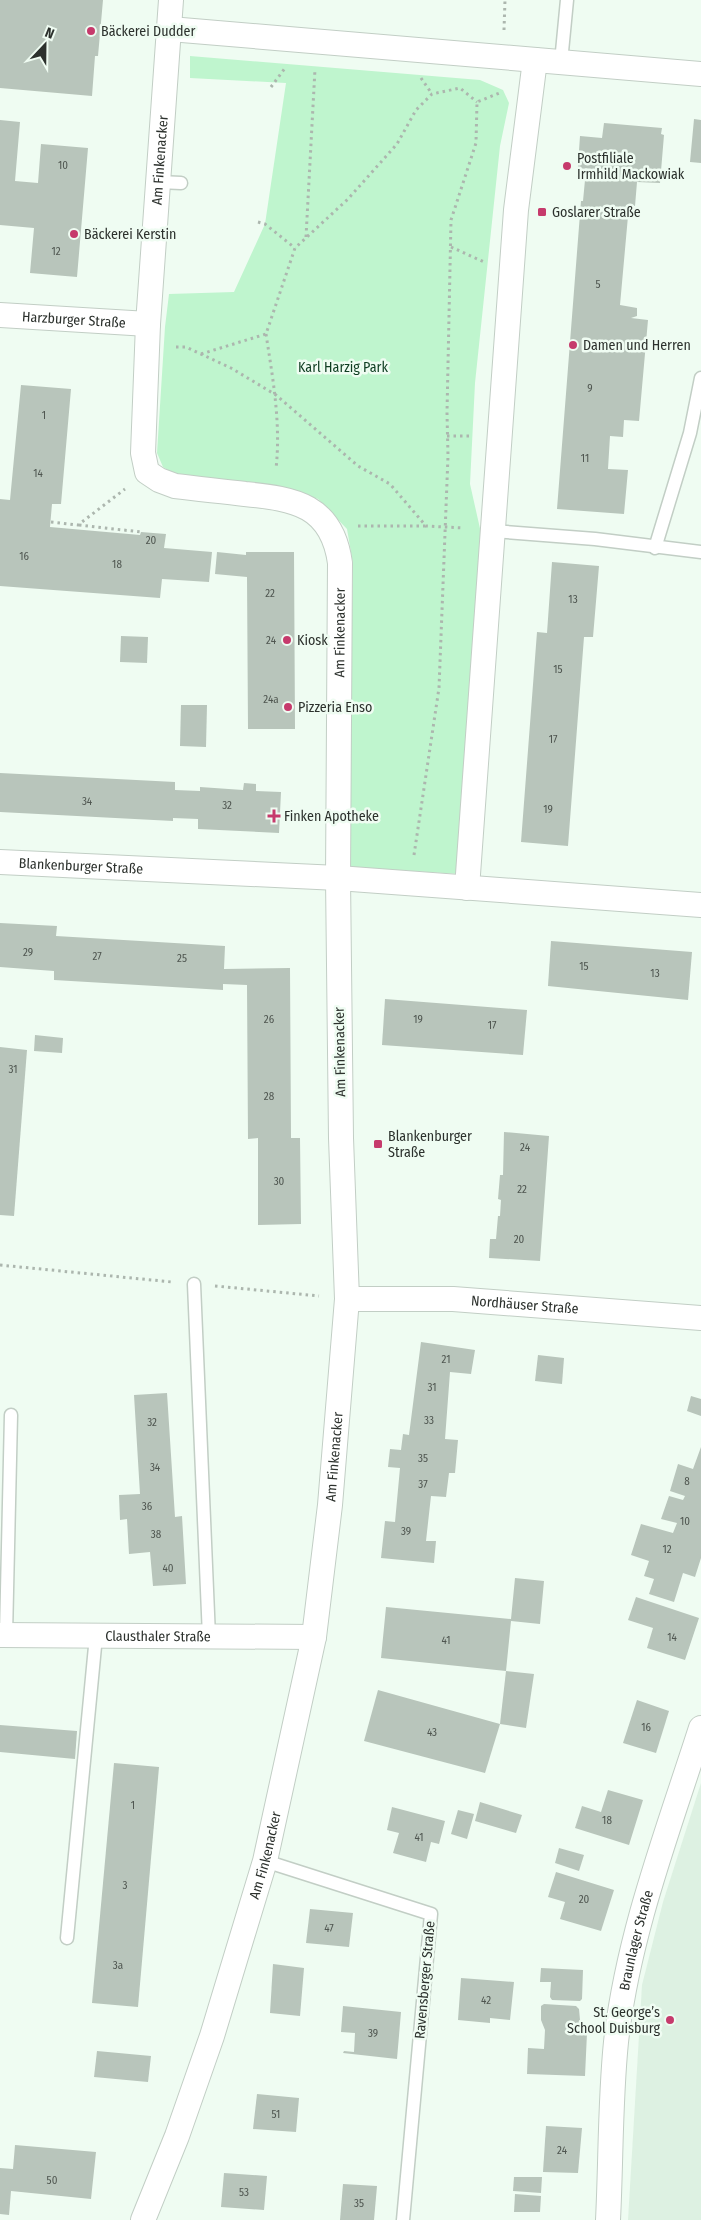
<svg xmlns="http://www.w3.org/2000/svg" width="701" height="2220" font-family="'Fira Sans Condensed',sans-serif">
<rect width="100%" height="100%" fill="#effcf2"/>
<polygon fill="#ddf1e2" points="701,1783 701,2220 628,2220 642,1985 663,1902"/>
<polygon fill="#bff5ce" points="190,56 480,80 503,90 509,103 500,146 475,383 470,484 481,533 460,874 347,867 353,564 347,529 318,499 285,488 179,477 163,467 157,453 165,327 169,294 234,292 265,224 286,83 190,78"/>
<g fill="#b8c5bb">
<polygon points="0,0 103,0 98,56 95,56 92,96 0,88"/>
<polygon points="694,119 701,120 701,163 690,162"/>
<polygon points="0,120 20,122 15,181 38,183 41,144 88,148 77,277 30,273 34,228 0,225"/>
<polygon points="604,123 662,128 661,134 664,135 660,183 637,182 635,206 629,205 620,305 637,308 637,316 631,318 648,320 639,421 624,420 623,437 610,436 608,469 628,470 624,514 557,509 581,201 583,201 585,180 577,180 580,136 602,138"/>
<polygon points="21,385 71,389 61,504 52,504 50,527 140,535 141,532 166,534 164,548 212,552 209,582 162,579 160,598 0,586 0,499 10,500"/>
<polygon points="217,552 246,555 246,552 294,552 295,729 248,729 247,577 215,574"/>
<polygon points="552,562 599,566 593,637 584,637 568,846 521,842 537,632 547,633"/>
<polygon points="121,636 148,637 147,663 120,662"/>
<polygon points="181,705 207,705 206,747 180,746"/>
<polygon points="0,773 175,782 175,790 200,791 200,787 243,790 244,783 256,784 256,791 281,792 279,833 198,829 198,819 173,818 173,821 0,812"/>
<polygon points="0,923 57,926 56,936 225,946 224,969 290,968 291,1138 300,1138 301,1224 258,1225 258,1138 248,1139 247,985 223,984 223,990 54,980 54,971 0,967"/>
<polygon points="551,941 692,952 688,1000 548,986"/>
<polygon points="385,999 527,1010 523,1055 382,1045"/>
<polygon points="35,1035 63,1038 62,1053 34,1051"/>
<polygon points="0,1047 27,1050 14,1216 0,1215"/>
<polygon points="504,1132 549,1136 540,1261 489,1258 490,1239 496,1239 498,1216 500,1216 501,1200 498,1199 500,1175 503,1175"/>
<polygon points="421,1342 475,1350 471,1374 450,1372 445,1439 458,1440 455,1473 449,1473 446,1497 431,1496 426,1541 436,1541 434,1563 381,1558 385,1521 395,1522 400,1468 388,1467 390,1449 401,1450 403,1434 409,1435"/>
<polygon points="538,1355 564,1358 562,1384 535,1381"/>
<polygon points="167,1393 175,1517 182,1516 186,1584 153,1586 150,1552 129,1554 127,1519 120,1520 119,1495 140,1494 134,1395"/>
<polygon points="691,1396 701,1399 701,1416 687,1411"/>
<polygon points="701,1447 701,1558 695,1577 683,1573 674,1602 649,1594 654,1579 644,1576 649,1561 631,1555 641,1524 673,1533 677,1523 661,1519 669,1496 683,1500 685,1496 670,1491 678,1464 693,1469"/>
<polygon points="515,1578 544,1581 540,1624 511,1621 506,1671 381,1658 386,1607 511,1619"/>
<polygon points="636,1597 699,1618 685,1660 647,1648 653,1628 628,1620"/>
<polygon points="506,1671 534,1674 526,1728 500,1724"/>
<polygon points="378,1690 500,1724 485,1773 364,1741"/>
<polygon points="637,1700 669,1711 656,1753 623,1743"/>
<polygon points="0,1725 77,1731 75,1759 0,1752"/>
<polygon points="114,1763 159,1767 138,2007 92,2003"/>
<polygon points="608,1790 643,1800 629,1845 575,1828 582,1806 601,1812"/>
<polygon points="480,1802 522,1815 516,1833 475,1821"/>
<polygon points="392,1807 445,1821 439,1844 431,1842 426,1862 393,1853 399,1833 387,1830"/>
<polygon points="458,1810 474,1814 467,1839 451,1834"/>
<polygon points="559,1848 584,1855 579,1871 555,1863"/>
<polygon points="556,1872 614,1890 601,1931 560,1919 565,1902 548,1897"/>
<polygon points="310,1909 353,1913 349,1947 306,1943"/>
<polygon points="273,1964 304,1968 300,2016 270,2013"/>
<polygon points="541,1968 583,1970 582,1999 580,2001 552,2000 550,1997 551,1982 540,1982"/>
<polygon points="461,1978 514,1982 510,2020 490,2018 490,2023 458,2020"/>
<polygon points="544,2004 576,2006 579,2009 581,2031 591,2032 587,2033 585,2076 527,2074 528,2048 544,2049 545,2030 541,2020 541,2006"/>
<polygon points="343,2006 401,2012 397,2059 343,2053 344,2051 354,2052 355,2033 341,2032"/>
<polygon points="97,2051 151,2056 148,2082 94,2077"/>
<polygon points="257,2094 299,2098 296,2132 253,2129"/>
<polygon points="546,2126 582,2128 578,2173 543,2172"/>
<polygon points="15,2145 96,2152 91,2199 11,2191 9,2215 0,2214 0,2168 13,2169"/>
<polygon points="224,2173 267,2176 264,2210 221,2207"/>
<polygon points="514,2177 542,2177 541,2193 513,2191"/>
<polygon points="343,2184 377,2186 374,2220 340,2220"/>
<polygon points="515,2194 541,2196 540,2212 514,2212"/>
</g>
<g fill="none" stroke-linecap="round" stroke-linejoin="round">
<g stroke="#c2cec5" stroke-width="15">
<g id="lane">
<polyline points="561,62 567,0"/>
<polyline points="159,182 181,183"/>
<polyline points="493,531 595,539 701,552"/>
<polyline points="655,548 690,433 701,378"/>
<polyline points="194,1284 209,1637"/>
<polyline points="6,1635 11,1415"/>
<polyline points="265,1861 431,1914 403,2220"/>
<polyline points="67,1938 96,1636"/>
</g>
</g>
<g stroke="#c2cec5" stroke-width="26">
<g id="street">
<polyline points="170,29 701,74"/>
<path id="s1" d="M0,315L148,324"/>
<path id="s2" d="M0,862L338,878L701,905"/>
<polyline points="467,888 516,210 535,60"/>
<path id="s3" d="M347,1299H453L701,1318"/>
<path id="s4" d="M0,1635L314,1637"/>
<path id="s5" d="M143,2220L177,2136L212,2036L265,1861L314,1637L330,1505L347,1299L341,1138L338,878L340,563C332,505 295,499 245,494C221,491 198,489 175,486L159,480L147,472L143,453L148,324L171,0"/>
<path id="s6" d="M608,2220C611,2161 610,2101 616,2042C628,1934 668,1831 701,1728"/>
</g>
</g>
<g stroke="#acb6ae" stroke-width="3" stroke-dasharray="2.5 4" stroke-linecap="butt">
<polyline points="504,30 505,0"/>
<polyline points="421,78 432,94"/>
<polyline points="271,87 285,68"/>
<polyline points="258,222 265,224 295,248"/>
<polyline points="306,237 315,69"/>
<polyline points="451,247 484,262"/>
<path d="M266,334C273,380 281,423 276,469"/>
<polyline points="176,347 186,347 231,368 276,395 358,466 390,484 426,526 464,528"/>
<polyline points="201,354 266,334 295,248 348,199 397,144 416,110 432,94 460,88 477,102"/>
<polyline points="447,436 472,436"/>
<polyline points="51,522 78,525 125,489"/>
<polyline points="79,525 141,532"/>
<polyline points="358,526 426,526"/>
<polyline points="414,855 439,688 448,456 447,413 451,220 476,143 477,102 502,92"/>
<polyline points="0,1265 172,1282"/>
<polyline points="215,1286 319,1296"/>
</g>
<use href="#lane" stroke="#fff" stroke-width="12"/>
<use href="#street" stroke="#fff" stroke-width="24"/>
</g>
<g fill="#c63a6c" stroke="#effcf2" stroke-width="2">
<circle cx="91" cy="31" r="5"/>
<circle cx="567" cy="166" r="5"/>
<rect x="537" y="207" width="10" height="10" rx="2.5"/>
<circle cx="74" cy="234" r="5"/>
<circle cx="573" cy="345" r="5"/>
<circle cx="287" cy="640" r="5"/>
<circle cx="288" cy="707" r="5"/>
<path d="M271.5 808.5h5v5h5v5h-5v5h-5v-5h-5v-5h5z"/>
<rect x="373" y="1139" width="10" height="10" rx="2.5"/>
<circle cx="670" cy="2020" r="5"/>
</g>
<g text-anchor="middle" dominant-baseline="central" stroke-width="5" stroke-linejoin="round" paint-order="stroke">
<g font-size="11" fill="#4f5650">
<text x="63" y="165">10</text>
<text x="56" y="251">12</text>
<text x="598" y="284">5</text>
<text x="590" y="388">9</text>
<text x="44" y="415">1</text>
<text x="585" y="458">11</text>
<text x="38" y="473">14</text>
<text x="151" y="540">20</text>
<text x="24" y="556">16</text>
<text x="117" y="564">18</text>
<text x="270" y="593">22</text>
<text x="573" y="599">13</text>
<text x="271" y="640">24</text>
<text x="558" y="669">15</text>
<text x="271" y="699">24a</text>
<text x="553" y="739">17</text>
<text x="87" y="801">34</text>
<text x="227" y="805">32</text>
<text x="548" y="809">19</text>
<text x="28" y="952">29</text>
<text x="97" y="956">27</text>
<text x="182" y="958">25</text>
<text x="584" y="966">15</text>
<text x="655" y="973">13</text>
<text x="269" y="1019">26</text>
<text x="418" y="1019">19</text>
<text x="492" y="1025">17</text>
<text x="13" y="1069">31</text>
<text x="269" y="1096">28</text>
<text x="525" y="1147">24</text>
<text x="279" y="1181">30</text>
<text x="522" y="1189">22</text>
<text x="519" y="1239">20</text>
<text x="446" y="1359">21</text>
<text x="432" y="1387">31</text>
<text x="429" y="1420">33</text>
<text x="152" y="1422">32</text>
<text x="423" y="1458">35</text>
<text x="155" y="1467">34</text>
<text x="687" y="1481">8</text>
<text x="423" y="1484">37</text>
<text x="147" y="1506">36</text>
<text x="685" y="1521">10</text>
<text x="406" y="1531">39</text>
<text x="156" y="1534">38</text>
<text x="667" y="1549">12</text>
<text x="168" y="1568">40</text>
<text x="672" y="1637">14</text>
<text x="446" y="1640">41</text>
<text x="646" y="1727">16</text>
<text x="432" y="1732">43</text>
<text x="133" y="1805">1</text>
<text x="607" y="1820">18</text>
<text x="419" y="1837">41</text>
<text x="125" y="1885">3</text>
<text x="584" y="1899">20</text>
<text x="329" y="1928">47</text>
<text x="118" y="1965">3a</text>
<text x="486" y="2000">42</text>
<text x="373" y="2033">39</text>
<text x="276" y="2114">51</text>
<text x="562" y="2150">24</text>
<text x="52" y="2180">50</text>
<text x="244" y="2192">53</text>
<text x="359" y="2203">35</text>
</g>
<g font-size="14" fill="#2c312d" stroke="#effcf2" text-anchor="start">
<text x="101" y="31">Bäckerei Dudder</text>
<text x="577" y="158">Postfiliale<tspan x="577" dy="16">Irmhild Mackowiak</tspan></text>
<text x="552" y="212">Goslarer Straße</text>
<text x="84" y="234">Bäckerei Kerstin</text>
<text x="583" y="345">Damen und Herren</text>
<text x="297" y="640">Kiosk</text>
<text x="298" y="707">Pizzeria Enso</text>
<text x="284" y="816">Finken Apotheke</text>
<text x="388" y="1136">Blankenburger<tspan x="388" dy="16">Straße</tspan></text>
<text x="660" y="2012" text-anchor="end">St. George’s<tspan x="660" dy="16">School Duisburg</tspan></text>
</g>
<g font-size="14" fill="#2c312d" stroke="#effcf2">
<text stroke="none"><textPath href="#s5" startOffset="2230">Am Finkenacker</textPath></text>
<text stroke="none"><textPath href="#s1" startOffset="74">Harzburger Straße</textPath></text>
<text stroke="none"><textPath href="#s5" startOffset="1615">Am Finkenacker</textPath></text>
<text stroke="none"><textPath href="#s2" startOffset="81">Blankenburger Straße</textPath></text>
<text transform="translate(340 1052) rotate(-91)">Am Finkenacker</text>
<text stroke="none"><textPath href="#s3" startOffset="178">Nordhäuser Straße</textPath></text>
<text stroke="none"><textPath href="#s5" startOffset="790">Am Finkenacker</textPath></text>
<text stroke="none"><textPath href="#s4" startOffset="158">Clausthaler Straße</textPath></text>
<text stroke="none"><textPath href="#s5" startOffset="385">Am Finkenacker</textPath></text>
<text stroke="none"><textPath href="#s6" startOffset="282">Braunlager Straße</textPath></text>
<text transform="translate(425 1980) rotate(-85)">Ravensberger Straße</text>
</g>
<g font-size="14" fill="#0e3d21" stroke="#effcf2">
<text x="343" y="367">Karl Harzig Park</text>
</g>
</g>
<g transform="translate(45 45) rotate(22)" stroke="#effcf2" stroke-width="4" paint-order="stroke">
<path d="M0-4L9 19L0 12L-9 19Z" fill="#2c312d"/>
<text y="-8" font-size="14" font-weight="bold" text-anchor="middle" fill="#2c312d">N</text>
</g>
</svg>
